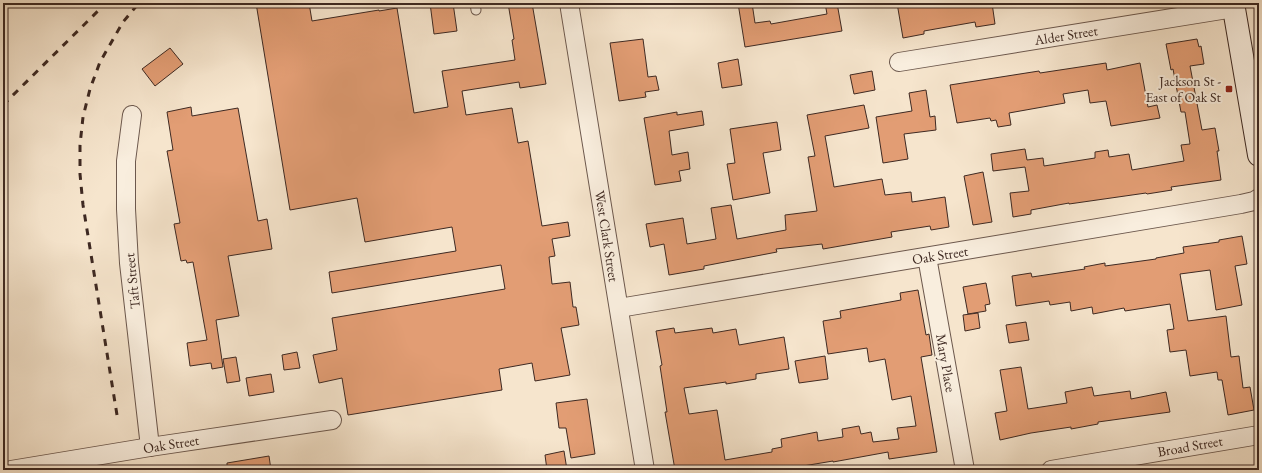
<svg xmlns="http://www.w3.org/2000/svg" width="1262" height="473" font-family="'EB Garamond',serif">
<rect width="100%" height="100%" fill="#f6e5cd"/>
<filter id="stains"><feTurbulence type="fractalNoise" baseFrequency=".005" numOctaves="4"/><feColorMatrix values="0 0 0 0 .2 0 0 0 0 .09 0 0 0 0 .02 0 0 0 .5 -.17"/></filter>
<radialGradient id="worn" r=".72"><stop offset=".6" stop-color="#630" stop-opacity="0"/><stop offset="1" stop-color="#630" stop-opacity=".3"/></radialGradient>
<g fill="#e29d74" stroke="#3e2922">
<polygon points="256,3 309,3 312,21 379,10 379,11 397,8 414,113 448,107 442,71 515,60 512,40 514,39 508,3 532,3 546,84 520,88 519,82 462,91 466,115 512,108 518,143 528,141 542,226 568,222 570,236 552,239 555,256 549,257 552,284 570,282 573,307 576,307 579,325 561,328 570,375 535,381 532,363 499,369 502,390 348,415 342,378 319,383 313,355 337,350 332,318 505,289 501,265 332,293 329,272 456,251 452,227 365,242 357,198 290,210"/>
<polygon points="430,3 453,3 457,31 434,34"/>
<polygon points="738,3 752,3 755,23 770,21 771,24 827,14 825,3 837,3 842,31 745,47"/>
<polygon points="897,3 992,3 995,24 976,27 975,22 924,31 924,34 903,38"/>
<polygon points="643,39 648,77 656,76 659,90 645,92 646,97 619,101 610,43"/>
<polygon points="1197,39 1199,47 1201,46 1204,64 1190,66 1202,130 1215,128 1219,151 1217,151 1221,180 1171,187 1172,190 1147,194 1146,193 1069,204 1069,203 1031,210 1031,214 1013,217 1010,193 1029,191 1025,167 993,171 991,154 1025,149 1027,160 1043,158 1044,166 1095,158 1095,152 1108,150 1109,157 1129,154 1132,170 1184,161 1181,145 1190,144 1185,112 1181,112 1173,69 1171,70 1166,44"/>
<polygon points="170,48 183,64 155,86 142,69"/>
<polygon points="738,59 742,85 722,88 718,63"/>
<polygon points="1106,63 1107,70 1140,63 1148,107 1157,105 1160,118 1111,126 1106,101 1090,103 1088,90 1063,94 1065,103 1009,113 1011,125 998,127 996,120 991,121 990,118 957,123 950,85 1039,71 1040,73"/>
<polygon points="872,71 875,90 854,94 850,75"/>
<polygon points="926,90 930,117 935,116 936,130 904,134 908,159 883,163 876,117 912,111 909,93"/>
<polygon points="864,105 869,128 825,136 834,187 882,179 885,195 911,192 912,202 945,197 949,227 931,230 930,226 891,232 892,237 823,249 822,244 776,249 777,252 704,266 704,269 669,275 664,244 650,247 646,224 683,218 687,244 716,239 711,208 731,205 737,239 786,230 785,215 817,211 808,157 815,156 807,115"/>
<polygon points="191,107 192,116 238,108 258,221 267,219 272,249 228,256 239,316 216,320 223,367 212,369 211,363 190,366 187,343 207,340 193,262 187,263 186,260 181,261 174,224 180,223 167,151 173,150 167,112"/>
<polygon points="702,111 704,125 669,131 672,155 688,152 690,169 679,171 681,181 655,185 644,118 677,112 677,115"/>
<polygon points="777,122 781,150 763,153 770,193 733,200 727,164 735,163 730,129"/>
<polygon points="983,172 992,222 973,225 964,176"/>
<polygon points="1242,236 1247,264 1235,266 1242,305 1216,310 1210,270 1180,274 1188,321 1226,316 1231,357 1239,356 1243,388 1250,387 1254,410 1228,415 1222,380 1218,380 1217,372 1190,376 1186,350 1170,352 1167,330 1174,329 1170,304 1125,311 1124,308 1093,314 1092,307 1071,311 1070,302 1050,305 1049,301 1016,306 1012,276 1031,273 1032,277 1085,269 1084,267 1105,263 1105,266 1156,259 1156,258 1184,253 1183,247 1219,242 1219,240"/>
<polygon points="986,283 990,304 985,305 986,311 968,314 963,287"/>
<polygon points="918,290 926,335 929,334 932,355 921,357 937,452 889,459 888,452 833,462 833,461 779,470 675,470 665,412 667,412 660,366 662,365 656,331 674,328 675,333 712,328 713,333 736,329 739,345 784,337 789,369 756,374 756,379 726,384 726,382 684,388 689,414 717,410 725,460 772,452 772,449 782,447 781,439 817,432 818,441 843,437 842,429 859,426 861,434 871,432 873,442 899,439 897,428 916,426 911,396 892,400 885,359 869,362 867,348 828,354 823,321 841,318 840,311 901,300 900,293"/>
<polygon points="978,313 980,328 965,331 963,315"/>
<polygon points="1026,322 1029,340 1009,343 1006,325"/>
<polygon points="297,352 300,368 284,370 282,355"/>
<polygon points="825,356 828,379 799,383 795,361"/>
<polygon points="236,357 240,381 227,383 223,359"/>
<polygon points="1021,367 1028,409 1067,403 1065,392 1092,387 1094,396 1130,391 1131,399 1166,392 1170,412 1098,422 1098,424 1071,429 1071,427 1031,433 1000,440 995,413 1007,411 1000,370"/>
<polygon points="271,374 274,392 249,396 246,378"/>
<polygon points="587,399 595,454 571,458 566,428 559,428 556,403"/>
<polygon points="564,451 567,470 547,470 545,455"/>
<polygon points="269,456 271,470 227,470 227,463"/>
</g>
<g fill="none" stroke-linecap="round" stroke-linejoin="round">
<g stroke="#6c584d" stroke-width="11">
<polyline id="lane" points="475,3 476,10"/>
</g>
<g stroke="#6c584d" stroke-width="20">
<g id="street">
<polyline points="569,3 645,470"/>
<polyline points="899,62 1234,8"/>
<polyline points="132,115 126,161 126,209 129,263 150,447"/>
<polyline points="927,257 965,470"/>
<polyline points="619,308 1241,204 1254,201 1259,198"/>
<polyline points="11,470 150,447 332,420"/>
<polyline points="1051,470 1259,435"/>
</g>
</g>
<g stroke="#3e2922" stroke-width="24">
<polyline id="secondary" points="1233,3 1259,155"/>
</g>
<use href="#lane" stroke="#f9eede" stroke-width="9"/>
<use href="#street" stroke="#f9eede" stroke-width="18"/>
<use href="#secondary" stroke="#f9eede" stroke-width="22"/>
<g stroke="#3e2922" stroke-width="3" stroke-dasharray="7 7" stroke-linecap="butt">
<polyline points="3,105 106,3"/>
<polyline points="117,415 83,205 80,174 80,145 83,117 90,89 100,62 123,22 139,3"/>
</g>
</g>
<rect fill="#8f2418" stroke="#f9eede" stroke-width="1.5" x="1225" y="85" width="8" height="8" rx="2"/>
<g text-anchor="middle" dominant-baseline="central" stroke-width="4" stroke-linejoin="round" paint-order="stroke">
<g font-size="14" fill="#3e2922" stroke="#f9eede">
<text transform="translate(1066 35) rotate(-9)">Alder Street</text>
<text transform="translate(607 236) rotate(81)">West Clark Street</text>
<text transform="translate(940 255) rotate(-9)">Oak Street</text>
<text transform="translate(132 281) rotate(-96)">Taft Street</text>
<text transform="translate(946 363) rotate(80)">Mary Place</text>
<text transform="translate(171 444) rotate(-9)">Oak Street</text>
<text transform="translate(1190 446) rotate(-10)">Broad Street</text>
</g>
<g font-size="14" fill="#3e2922" stroke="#f9eede" text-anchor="end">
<text x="1221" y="81">Jackson St -<tspan x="1221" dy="16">East of Oak St</tspan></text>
</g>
</g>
<rect width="1262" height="473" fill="none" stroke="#f6e5cd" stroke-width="16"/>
<rect x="4" y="4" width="1254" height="465" fill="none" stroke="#3e2922" stroke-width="2"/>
<rect x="8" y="8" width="1246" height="457" fill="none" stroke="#3e2922"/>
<rect width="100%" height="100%" filter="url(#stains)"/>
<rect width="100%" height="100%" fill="url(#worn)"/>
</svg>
